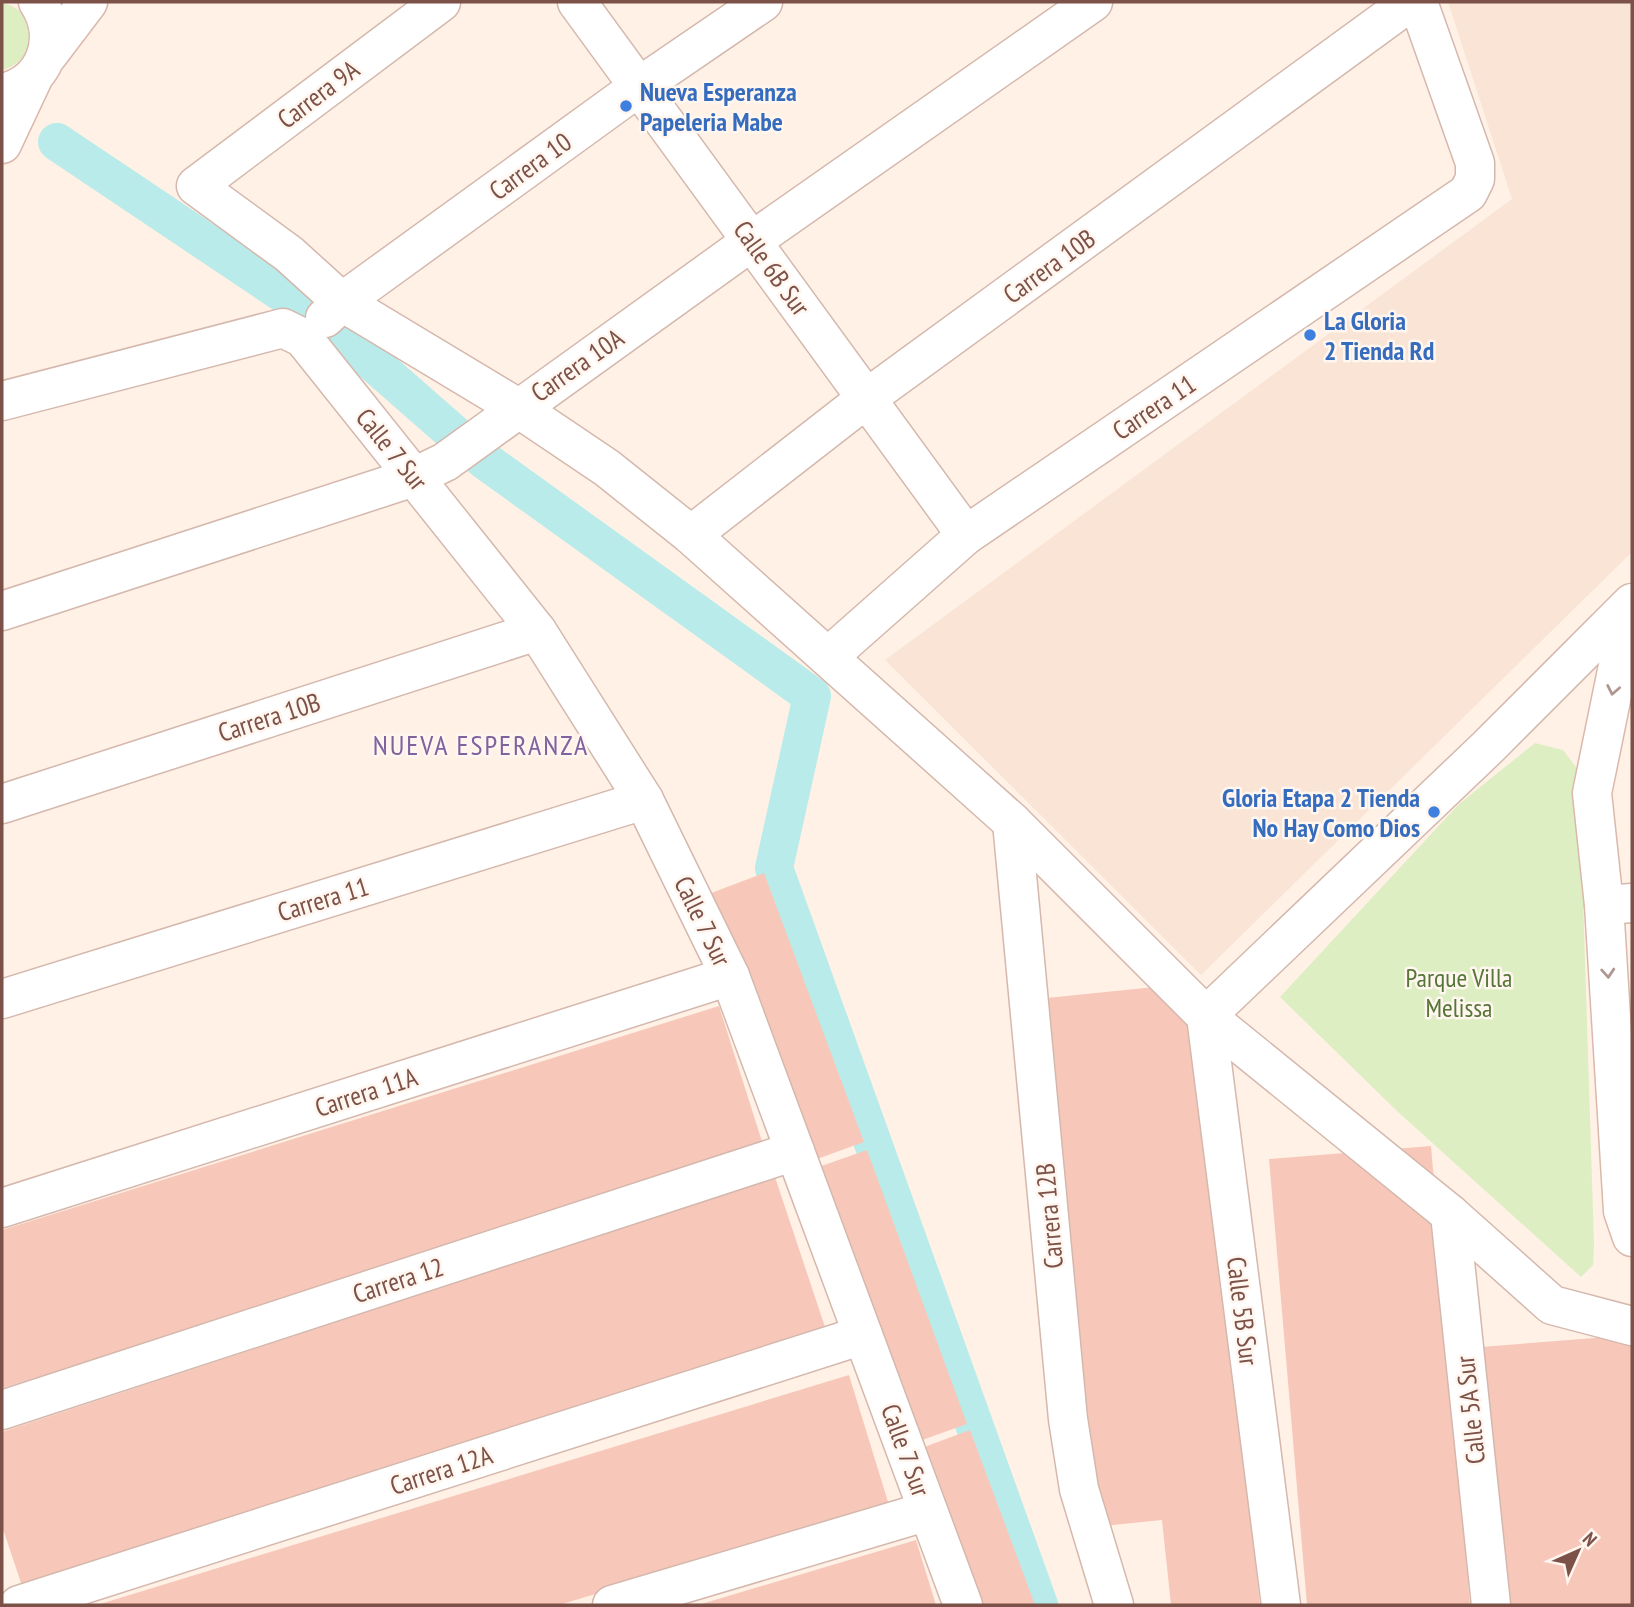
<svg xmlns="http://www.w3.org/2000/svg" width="1634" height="1607" font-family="'PT Sans Narrow',sans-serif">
<rect width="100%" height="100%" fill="#fff1e6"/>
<polygon fill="#f9e4d6" points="1448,2 1632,2 1632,552 1201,975 885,660 1512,199"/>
<g fill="#dceec2">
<path d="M2,3C41,11 40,60 2,70Z"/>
<polygon points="1535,743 1563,750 1579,771 1594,1244 1593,1265 1581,1277 1397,1111 1280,997 1459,804"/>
</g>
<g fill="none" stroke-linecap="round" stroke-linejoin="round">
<polyline stroke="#b8ebe9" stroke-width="38" points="57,142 330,325 484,460 812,696 774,868 1039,1605"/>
</g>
<g fill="#f7c8ba">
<polygon points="764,873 864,1142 806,1163 706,895"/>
<polygon points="1194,983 1260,1605 1171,1605 1162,1520 1093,1527 1037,999"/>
<polygon points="719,1006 765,1151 2,1388 2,1230"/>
<polygon points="1431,1146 1470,1605 1307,1605 1269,1159"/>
<polygon points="867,1150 967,1424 911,1444 810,1170"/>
<polygon points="775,1177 825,1327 24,1592 2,1526 2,1432"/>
<polygon points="1632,1335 1632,1605 1504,1605 1481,1347"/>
<polygon points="849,1375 889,1505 559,1605 97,1605"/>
<polygon points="970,1430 1035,1605 967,1605 911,1452"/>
<polygon points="916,1540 936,1605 698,1605"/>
</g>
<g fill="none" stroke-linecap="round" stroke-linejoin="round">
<g stroke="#d5b8ad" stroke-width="41">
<g id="street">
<polyline points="441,2 196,186 289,254 342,302 518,408 607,468 691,535 1012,822 1206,1016 1450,1214 1552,1305 1632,1326"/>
<polyline points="577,2 966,535"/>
<polyline points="325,318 342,302 640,86 763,2"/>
<polyline points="2,401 283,328 303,338 537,631 644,800 730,976 963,1605"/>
<polyline points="691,535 867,398 1410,2"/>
<polyline points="2,611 414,477 445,462 752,241 1093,2"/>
<polyline points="828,657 966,535 1468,193 1475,179 1475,163 1418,2"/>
<polyline points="2,804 537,631"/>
<polyline points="1012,822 1068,1419 1079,1489 1114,1605"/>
<polyline points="1604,905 1632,903"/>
<polyline points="2,999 644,800"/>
<polyline points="2,1208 730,976"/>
<polyline points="1450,1214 1491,1605"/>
<polyline points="2,1410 795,1151"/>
<polyline points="19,1605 863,1335"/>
<polyline points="612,1605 928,1511"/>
<polyline points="1281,1605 1206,1016 1488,747 1632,603"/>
</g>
</g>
<g stroke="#dbb8ac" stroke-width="41">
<g id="secondary">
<polyline points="47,56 88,2"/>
<path d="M2,93C45,84 62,38 38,2"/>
<polyline points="2,144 33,78"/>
<polyline points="1632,625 1621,651 1592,793 1604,905 1623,1211 1632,1237"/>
</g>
</g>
<use href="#street" stroke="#fff" stroke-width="38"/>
<use href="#secondary" stroke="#fff" stroke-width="38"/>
</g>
<defs><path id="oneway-chevron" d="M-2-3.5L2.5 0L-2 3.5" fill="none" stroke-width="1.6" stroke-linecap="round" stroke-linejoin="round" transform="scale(1.75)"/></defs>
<g stroke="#b09791">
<use href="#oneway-chevron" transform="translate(1613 690) rotate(101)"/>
<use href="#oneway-chevron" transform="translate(1608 973) rotate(86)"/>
</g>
<g fill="#3f7fe0" stroke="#fff6ef" stroke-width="2.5">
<circle cx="626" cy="106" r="7"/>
<circle cx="1310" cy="335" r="7"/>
<circle cx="1434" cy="812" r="7"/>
</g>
<g text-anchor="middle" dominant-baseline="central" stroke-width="5" stroke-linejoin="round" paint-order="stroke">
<g font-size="26" font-weight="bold" fill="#366cbe" stroke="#fff6ef" text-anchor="start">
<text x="640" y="91">Nueva Esperanza<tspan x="640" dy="30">Papeleria Mabe</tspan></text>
<text x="1324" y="320">La Gloria<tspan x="1324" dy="30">2 Tienda Rd</tspan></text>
<text x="1420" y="797" text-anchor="end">Gloria Etapa 2 Tienda<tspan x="1420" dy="30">No Hay Como Dios</tspan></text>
</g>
<g font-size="26" fill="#7c5147" stroke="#fff6ef">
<text transform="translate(318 94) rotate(-37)">Carrera 9A</text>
<text transform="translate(530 166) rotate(-36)">Carrera 10</text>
<text transform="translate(1049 266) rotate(-36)">Carrera 10B</text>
<text transform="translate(772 268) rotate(54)">Calle 6B Sur</text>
<text transform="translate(577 365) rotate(-35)">Carrera 10A</text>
<text transform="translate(1154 407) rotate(-34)">Carrera 11</text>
<text transform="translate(392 449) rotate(51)">Calle 7 Sur</text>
<text transform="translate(269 717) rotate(-18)">Carrera 10B</text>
<text transform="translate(323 899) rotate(-17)">Carrera 11</text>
<text transform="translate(703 921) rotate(64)">Calle 7 Sur</text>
<text transform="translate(366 1092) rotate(-18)">Carrera 11A</text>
<text transform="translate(1049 1216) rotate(-95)">Carrera 12B</text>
<text transform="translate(398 1280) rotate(-18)">Carrera 12</text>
<text transform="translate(1243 1311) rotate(83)">Calle 5B Sur</text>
<text transform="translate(1470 1410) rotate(-96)">Calle 5A Sur</text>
<text transform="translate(906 1450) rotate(70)">Calle 7 Sur</text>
<text transform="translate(441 1470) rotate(-18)">Carrera 12A</text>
</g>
<g font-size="26" fill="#567638" stroke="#fff6ef">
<text x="1459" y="977">Parque Villa<tspan x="1459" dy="30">Melissa</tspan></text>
</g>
<g font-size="28" letter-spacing="2" fill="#80629f" stroke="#fff6ef">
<text x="481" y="744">NUEVA ESPERANZA</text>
</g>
</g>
<rect width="1634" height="1607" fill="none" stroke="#7c5147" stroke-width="7"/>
<g transform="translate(1578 1551) rotate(45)" stroke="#fff6ef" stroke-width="5" paint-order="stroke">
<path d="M0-5L12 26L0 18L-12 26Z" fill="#7c5147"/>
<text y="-10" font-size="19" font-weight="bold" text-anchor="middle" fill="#7c5147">N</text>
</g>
</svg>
